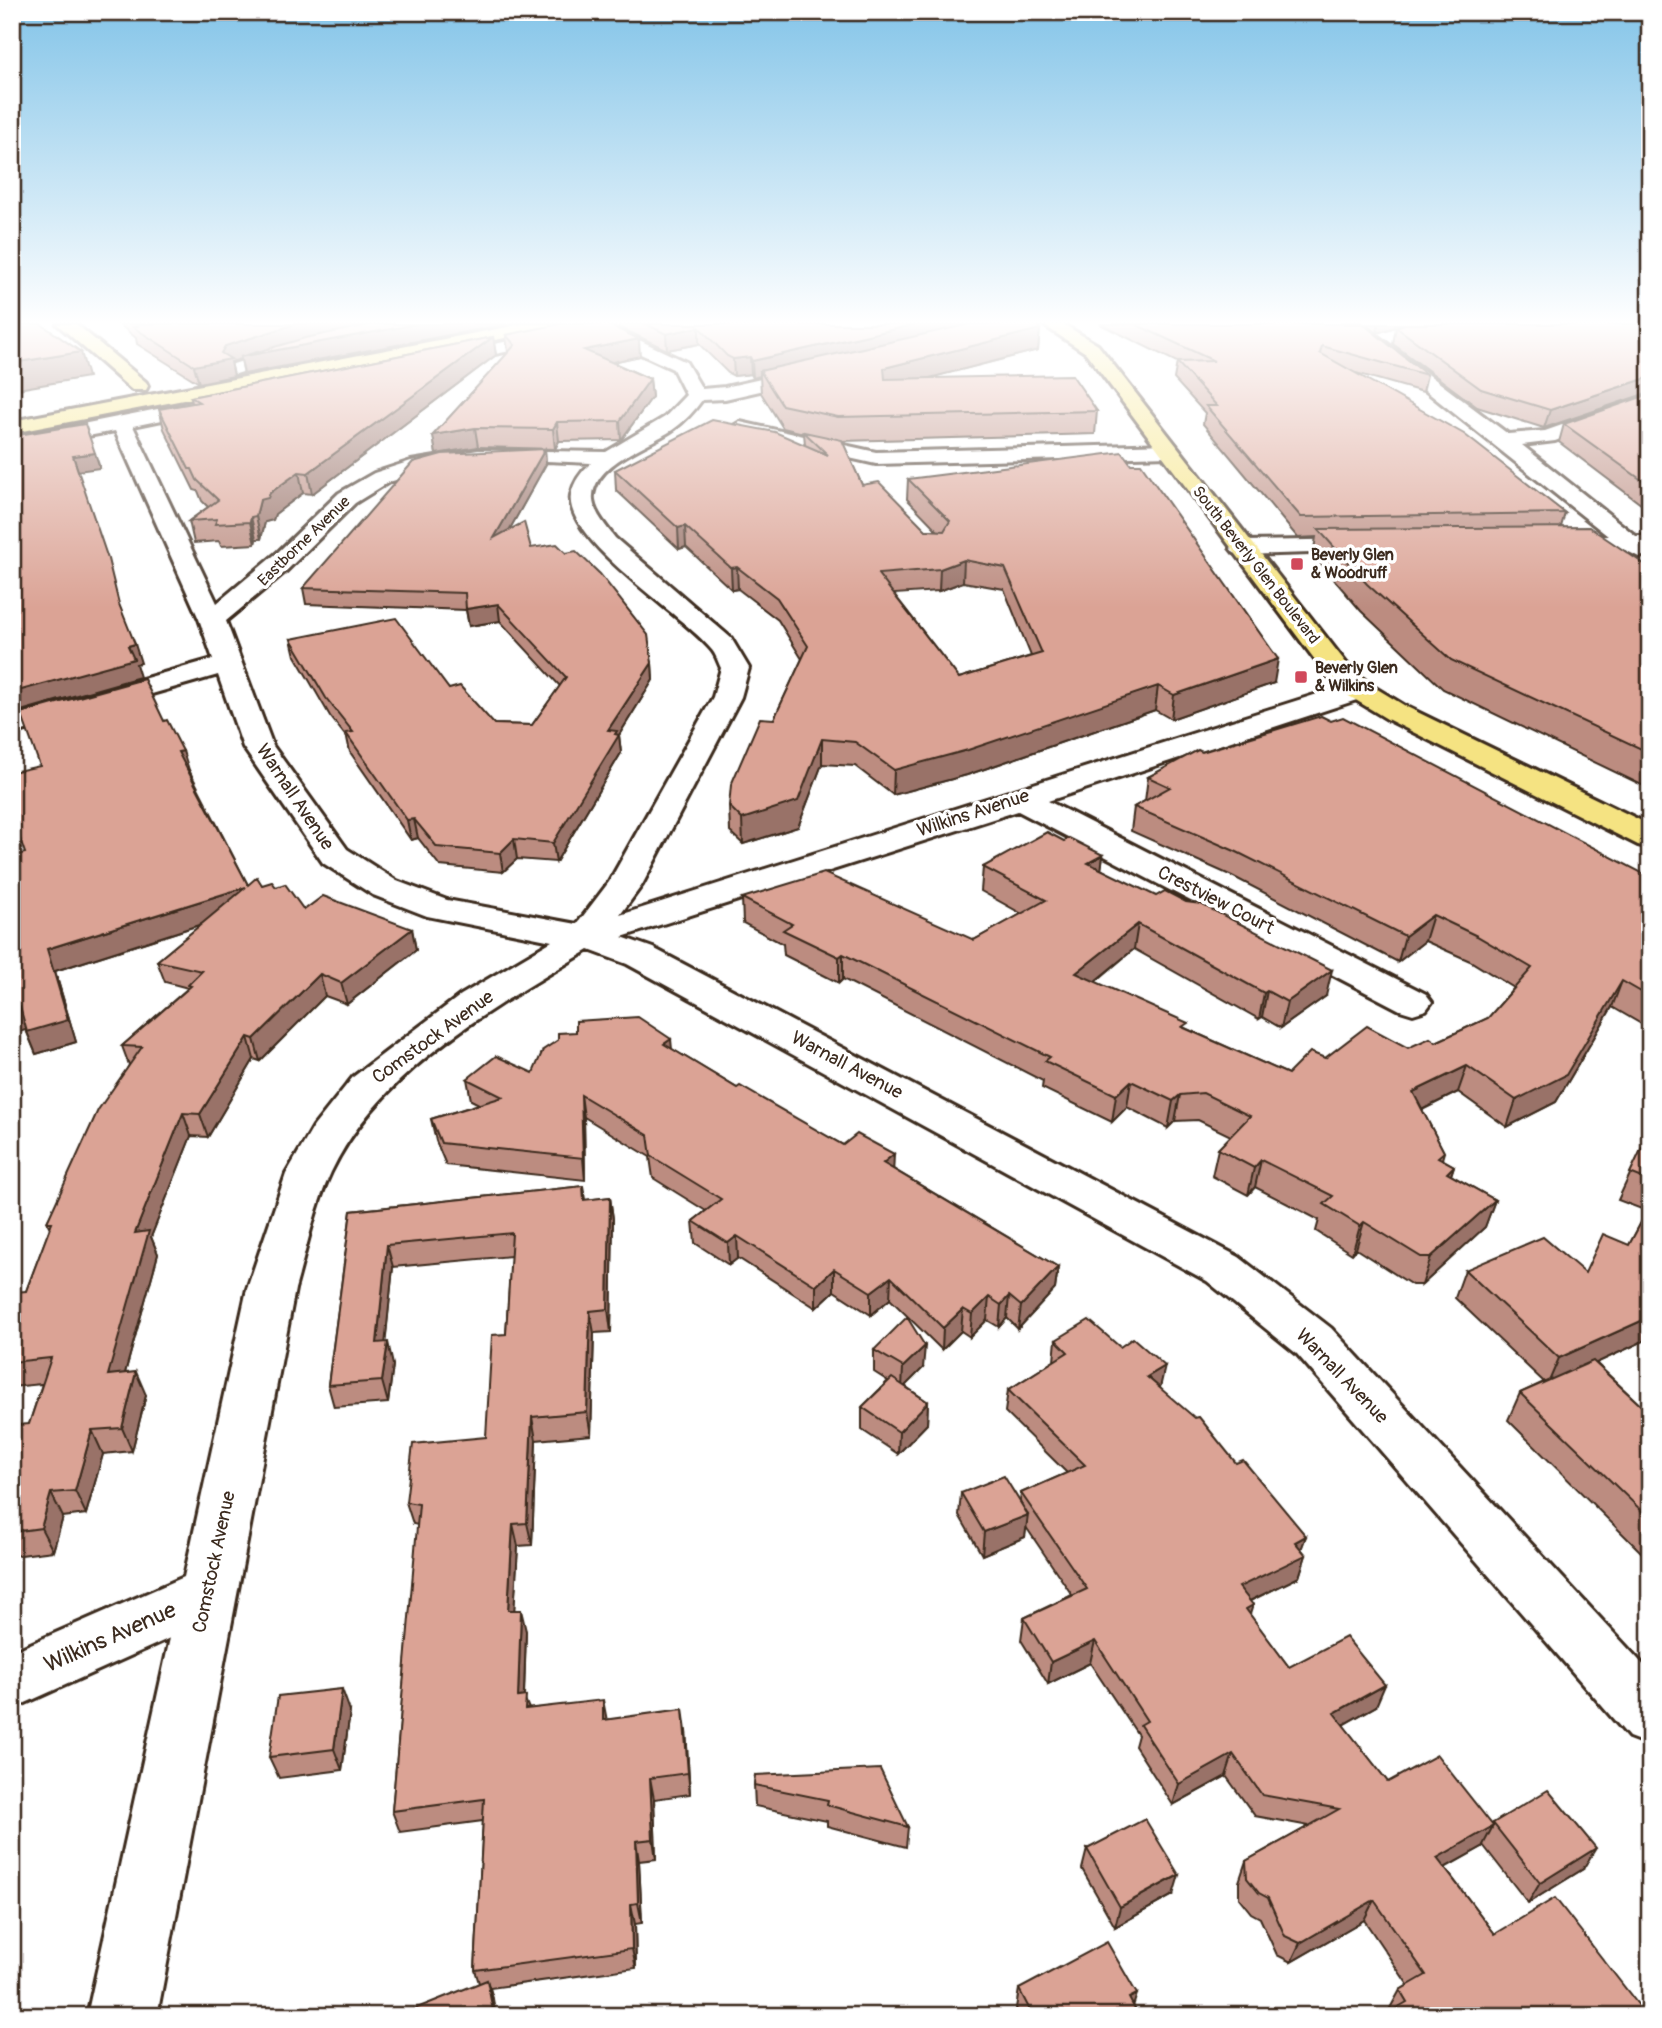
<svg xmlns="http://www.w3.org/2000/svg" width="1662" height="2028" font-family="Pangolin,sans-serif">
<rect width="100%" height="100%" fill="#fff"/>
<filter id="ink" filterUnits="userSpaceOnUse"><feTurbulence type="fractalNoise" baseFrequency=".0143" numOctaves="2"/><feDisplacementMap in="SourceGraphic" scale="14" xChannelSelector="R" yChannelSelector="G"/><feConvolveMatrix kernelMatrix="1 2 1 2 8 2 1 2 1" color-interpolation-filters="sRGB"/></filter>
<g filter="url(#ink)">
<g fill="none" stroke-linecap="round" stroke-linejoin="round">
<g stroke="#3b2a1e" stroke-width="6">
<g id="minor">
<path d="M593,324H605L686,362L702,389L725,387L810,368L819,374L816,378L725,399L702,400C694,411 686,420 675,428C651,446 598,460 593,495C591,510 606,526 615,538L731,638L749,668L741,697L642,885L620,915L1349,684L1359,682L1369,684L1373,690L1369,696L1048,801L1426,994L1432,1002L1426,1010L1413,1014L1400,1010L1018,811L622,937L653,948L1239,1257L1331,1328L1650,1672V1745L1629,1737L1297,1354L1207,1281L627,964L589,950C495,1007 380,1069 331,1172C314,1208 306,1251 295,1289L157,2016H87L170,1638L12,1709V1652L184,1577L247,1289L286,1174L314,1126L353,1077L461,995L552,941L427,916L373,895L323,863L243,747L218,675L12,734V716L213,659L199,619L115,431L12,450V438L213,398L220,400L223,404L220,408L133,426L217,603L278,552L339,493L374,473L411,461L478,450L606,452L665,417L686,395L673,369L593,332L591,328ZM547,461L591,463C581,472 574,481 571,495C564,541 684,615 711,649C716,654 718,662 721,668L713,697L609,882L577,924L447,900L397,881L347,849L273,746L226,621L285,572L355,503L389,482L444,466Z"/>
<polygon points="1342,324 1361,324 1508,434 1545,431 1650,394 1650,407 1555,441 1522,445 1636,536 1650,536 1647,555 1639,557 1625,550 1553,549 1549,544 1553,539 1608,536"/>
<polygon points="560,331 566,332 569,336 566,340 444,364 435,359 444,354"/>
<polygon points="293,345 302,350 299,354 236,374 227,369 230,365"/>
<polygon points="740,422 876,452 1169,444 1179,450 1169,456 876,464 733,432 730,428"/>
<polygon points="1368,539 1376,541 1380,546 1376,551 1242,555 1234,553 1230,548 1234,543 1242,541"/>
</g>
</g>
<g stroke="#3b2a1e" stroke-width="6">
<g id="major">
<polygon points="57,324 76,324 146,382 148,386 146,390 132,390"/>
<polygon points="523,324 560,324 552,329 12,433 12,421"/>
<polygon points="1042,324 1063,324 1098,345 1347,664 1369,684 1407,707 1650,825 1650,848 1638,845 1387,719 1349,696 1327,676 1086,353"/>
</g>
</g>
<use href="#minor" fill="#fff" fill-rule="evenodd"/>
<use href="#major" fill="#f5e382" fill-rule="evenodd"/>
</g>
<g fill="#bc8c80" stroke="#3b2a1e" stroke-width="2" fill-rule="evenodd">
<polygon points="119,324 507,324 244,374 241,359 231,362 234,376 199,383 137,344 136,338"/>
<path d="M619,324H1036L1040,329L1038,350L928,378L1097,411L1095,434L842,441L862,485L926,530H937L907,499L908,479L1274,683L1171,719L1155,710L967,775L893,795L855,766L822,764L798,827L743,844L730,832L729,806L774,719L802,659L778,620L738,589L732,590L686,547L679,549L616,490L615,470L805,445L804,433L783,428L761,393L760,376L753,378L751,374L734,376L728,373L699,344L667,350L619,327ZM963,582L1004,589L1031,656L959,678L894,594L939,591Z"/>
<polygon points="1100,324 1363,324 1427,375 1423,392 1356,373 1565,513 1561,527 1650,568 1650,789 1443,689 1361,611 1313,555 1316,537 1298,538 1203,424 1205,413 1174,379 1177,362"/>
<polygon points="1365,324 1405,324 1377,333"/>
<polygon points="1650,324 1544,428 1477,407 1393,344 1396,327"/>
<polygon points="506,335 640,356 612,362 650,379 652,397 621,440 559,441 555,449 478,447 436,454 433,435 508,353"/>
<polygon points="493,337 496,355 312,494 303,493 275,514 273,520 265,522 261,539 256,539 255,544 221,546 219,541 194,543 189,521 208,507 202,501 198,491 194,490 164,429 159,409 192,403 191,397"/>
<polygon points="1650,394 1650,511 1559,442 1564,424"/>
<polygon points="545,449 546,464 509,530 531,548 652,663 653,680 619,735 621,753 556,862 517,859 503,872 440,866 418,838 411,840 350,752 347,738 330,716 295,656 291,639 449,689 494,724 532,725 560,686 500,621 469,626 466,610 306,604 303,588"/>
<polygon points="1202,752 1650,877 1650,1029 1612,1007 1556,1102 1507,1127 1458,1092 1422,1110 1444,1152 1442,1159 1454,1166 1451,1175 1495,1200 1485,1227 1422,1285 1412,1285 1356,1249 1352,1254 1316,1231 1319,1220 1255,1187 1248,1195 1212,1176 1218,1149 1231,1136 1198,1120 1175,1121 1168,1128 1127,1107 1112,1122 1042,1088 1043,1081 843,979 839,983 784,955 783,944 743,923 742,898 974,940 1022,914 981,891 983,867 1064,841 1103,855 1101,869 1326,996 1281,1028 1262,1017 1259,1019 1134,949 1095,982 1187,1029 1288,1074 1325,1058 1408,1048 1436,1042 1488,1018 1514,988 1470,961 1425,941 1398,962 1232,876 1131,831 1134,807 1145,801 1148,777"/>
<polygon points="189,770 248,885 262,885 276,887 304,910 412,929 416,950 347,1004 325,996 260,1061 254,1059 208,1137 191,1136 151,1237 158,1254 125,1373 146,1395 132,1451 103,1454 86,1514 63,1517 53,1551 12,1556 12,1438 29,1424 42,1384 12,1387 12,1298 26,1291 50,1228 47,1222 129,1065 122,1046 188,988 165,982 157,961 202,924 55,971 76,1042 36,1054 26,1030 25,853 12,772"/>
<polygon points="672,1049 737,1088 843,1145 893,1169 1058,1267 1055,1289 1018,1329 1007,1318 999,1327 987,1320 970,1337 961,1331 942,1350 890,1299 871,1315 834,1291 816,1308 738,1258 729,1265 695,1243 693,1221 706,1211 653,1178 650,1157 584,1117 585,1180 446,1165 436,1141 431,1119 479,1104 471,1100 467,1079 533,1073"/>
<polygon points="1650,1131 1650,1338 1596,1363 1650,1414 1650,1560 1649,1560 1508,1420 1520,1393 1544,1382 1455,1298 1465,1270 1585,1273 1629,1245 1647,1211 1618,1200"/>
<polygon points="583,1186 585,1200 610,1197 613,1219 611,1332 594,1333 591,1435 536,1440 532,1545 518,1546 514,1610 526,1631 524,1697 529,1709 686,1731 690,1794 654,1799 656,1859 639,1861 642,1923 635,1924 636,1968 490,1988 493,1999 479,1983 475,1970 483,1821 400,1832 392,1811 418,1525 413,1524 406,1502 486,1437 506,1334 511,1256 393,1267 385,1343 393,1365 388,1403 334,1407 328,1385 351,1211"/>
<polygon points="1056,1340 1160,1388 1236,1463 1306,1536 1301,1549 1306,1555 1299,1577 1250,1601 1250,1615 1289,1667 1376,1706 1343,1725 1388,1782 1492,1825 1493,1823 1583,1869 1528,1903 1483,1845 1482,1847 1445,1868 1495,1934 1647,2016 1390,2012 1389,2010 1400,1990 1408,1985 1364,1920 1291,1962 1277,1955 1260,1918 1251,1913 1239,1898 1239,1882 1246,1861 1309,1826 1255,1816 1226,1776 1173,1805 1135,1746 1138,1735 1090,1663 1048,1684 1021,1640 1024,1618 1072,1595 1026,1527 1025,1537 982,1555 959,1515 961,1493 1020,1502 1021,1493 1067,1473 1005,1412 1008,1390 1054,1361"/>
<polygon points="874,1350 923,1368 905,1386 928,1402 927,1424 898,1454 862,1430 862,1407 888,1381 874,1372"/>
<polygon points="350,1711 342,1770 279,1778 269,1757"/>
<polygon points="755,1775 908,1827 906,1847 827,1826 827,1821 755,1806 754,1785"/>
<polygon points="1087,1849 1173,1895 1115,1927 1082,1869"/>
<polygon points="1019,1989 1133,2005 1138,2015 1138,2016 1020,2016 1016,2008"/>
</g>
<g fill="#997268" stroke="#3b2a1e" stroke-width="2">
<polygon points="296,324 507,324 244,374 241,359 231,362 234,376 199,383 194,366 221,353 225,346"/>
<polygon points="917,324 989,324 760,371 760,376 753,378 752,361"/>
<polygon points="1378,324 1405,324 1377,333"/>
<polygon points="699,327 699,344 667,350 666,334"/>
<polygon points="1040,329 1038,350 883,390 884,368"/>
<polygon points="493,337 496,355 312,494 308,473"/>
<polygon points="639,339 640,356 585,368 584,350"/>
<polygon points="81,352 88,377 12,390 12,363"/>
<polygon points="750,357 751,374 734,376 733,359"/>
<polygon points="1650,377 1650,392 1544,428 1550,410"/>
<polygon points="650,379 652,397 621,440 620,421"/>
<polygon points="557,422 559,441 555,449 553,429"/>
<polygon points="475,428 478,447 436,454 433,435"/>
<polygon points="545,449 546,464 496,554 494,538"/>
<polygon points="95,453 100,468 78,471 73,456"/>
<polygon points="299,472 303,493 275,514 273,520 265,522 261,539 256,516 260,500"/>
<polygon points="251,517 256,539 255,544 250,522"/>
<polygon points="685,526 686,547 679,549 678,528"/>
<polygon points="964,560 963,582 939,591 940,569"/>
<polygon points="737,567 738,589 732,590 731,568"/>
<polygon points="498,604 500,621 469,626 466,609"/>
<polygon points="135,644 141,663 136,664 140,677 21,711 18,704 12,705 12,687 128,646"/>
<polygon points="1278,659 1274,683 1171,719 1174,695"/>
<polygon points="652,663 653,680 619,735 621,753 556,862 553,843 608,730"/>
<polygon points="1158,686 1155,710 967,775 893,795 894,770"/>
<polygon points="822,739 822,764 798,827 743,844 742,819"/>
<polygon points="183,751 189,770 183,772 178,752"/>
<polygon points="414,819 418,838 411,840 407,820"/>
<polygon points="514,839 517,859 503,872 500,853"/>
<polygon points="1103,855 1100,879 1088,863"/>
<polygon points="246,887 252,908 55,971 76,1042 36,1054 27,1032 47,949"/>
<polygon points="1433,915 1425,941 1398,962 1405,936"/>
<polygon points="1138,924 1134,949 1073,999 1076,973"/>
<polygon points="412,929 416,950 347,1004 341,983"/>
<polygon points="843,954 843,979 839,983 839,957"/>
<polygon points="1332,970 1326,996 1281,1028 1287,1002"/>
<polygon points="320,974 325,996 260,1061 254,1039"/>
<polygon points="1622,981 1612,1007 1556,1102 1507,1127 1516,1100"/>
<polygon points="1267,991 1262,1017 1259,1019 1264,993"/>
<polygon points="20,1007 29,1029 12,1034 12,1010"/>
<polygon points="248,1037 254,1059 208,1137 200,1114"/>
<polygon points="671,1039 673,1060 664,1044"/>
<polygon points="1467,1066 1458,1092 1405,1118 1413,1092"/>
<polygon points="1131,1081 1127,1107 1112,1122 1116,1095"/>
<polygon points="581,1095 584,1117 585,1180 583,1158"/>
<polygon points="1180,1095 1175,1121 1168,1128 1173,1101"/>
<polygon points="183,1113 191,1136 151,1237 158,1254 118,1398 108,1375 135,1233"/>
<polygon points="894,1154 893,1176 883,1163"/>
<polygon points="1261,1160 1255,1187 1248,1195 1254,1168"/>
<polygon points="1454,1166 1445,1193 1447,1173"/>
<polygon points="610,1197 613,1219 611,1332 608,1309"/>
<polygon points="1495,1200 1485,1227 1422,1285 1431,1257"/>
<polygon points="1364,1222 1356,1249 1352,1254 1360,1226"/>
<polygon points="737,1236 738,1258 729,1265 728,1243"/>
<polygon points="387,1245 393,1267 383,1365 377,1343"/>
<polygon points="1058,1267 1055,1289 1018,1329 1021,1306"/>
<polygon points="834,1269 834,1291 816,1308 816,1286"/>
<polygon points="891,1277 890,1299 871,1315 871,1292"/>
<polygon points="1009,1296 1007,1318 999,1327 1001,1305"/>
<polygon points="989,1297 987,1320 970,1337 972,1314"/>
<polygon points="963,1309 961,1331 942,1350 943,1328"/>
<polygon points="590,1311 594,1333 591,1435 587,1412"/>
<polygon points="1650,1317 1650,1338 1547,1386 1559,1358"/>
<polygon points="388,1342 393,1365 388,1403 382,1381"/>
<polygon points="925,1346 923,1368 902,1389 903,1367"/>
<polygon points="1165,1366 1160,1388 1147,1377"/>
<polygon points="136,1372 146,1395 132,1451 122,1428"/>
<polygon points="928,1402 927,1424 898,1454 899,1432"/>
<polygon points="532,1417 536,1440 532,1545 527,1523"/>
<polygon points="92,1430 103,1454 86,1514 75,1491"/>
<polygon points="51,1493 63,1517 53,1551 41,1528"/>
<polygon points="1028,1515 1025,1537 982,1555 984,1532"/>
<polygon points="513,1524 518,1546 513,1632 508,1610"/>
<polygon points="1306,1536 1298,1558 1306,1555 1299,1577 1233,1609 1239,1587 1295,1542"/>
<polygon points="1253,1605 1246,1627 1246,1609"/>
<polygon points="521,1610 526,1631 523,1719 518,1697"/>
<polygon points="1095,1641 1090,1663 1048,1684 1051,1662"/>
<polygon points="1385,1685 1376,1706 1326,1734 1334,1713"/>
<polygon points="342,1689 350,1711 342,1770 334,1749"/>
<polygon points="603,1700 607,1721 603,1720"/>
<polygon points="683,1709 686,1731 690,1794 688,1773"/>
<polygon points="1233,1754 1226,1776 1173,1805 1179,1784"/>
<polygon points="650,1778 654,1799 656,1859 653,1839"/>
<polygon points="1493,1826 1482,1847 1426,1878 1437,1858"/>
<polygon points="636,1841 639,1861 642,1923 638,1903"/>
<polygon points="1596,1848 1583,1869 1528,1903 1540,1883"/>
<polygon points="1179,1875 1173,1895 1115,1927 1120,1907"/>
<polygon points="1374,1900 1364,1920 1291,1962 1300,1943"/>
<polygon points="631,1904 635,1924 636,1968 632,1949"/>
<polygon points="487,1980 493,1999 496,2016 494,2016"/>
<polygon points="1137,1994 1131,2013 1129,1998"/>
</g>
<g fill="#dba395" stroke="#3b2a1e" stroke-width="2" fill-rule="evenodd">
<polygon points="12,324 41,324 81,352 12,363"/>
<polygon points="136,324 296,324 225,346 221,353 231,359 194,366 133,327 138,326"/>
<polygon points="374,324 418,324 240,357 305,338"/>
<polygon points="560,324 607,324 639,339 584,350 650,379 620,421 557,422 553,429 475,428 433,435 515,345 506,335"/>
<polygon points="646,324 917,324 752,361 750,357 733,359 727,356 699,327 666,334"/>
<polygon points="970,324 1036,324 1040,329 884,368 885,379 1072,375 1097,411 838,417 782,405 760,371"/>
<polygon points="1135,324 1363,324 1427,375 1322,346 1320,353 1464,434 1565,513 1301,517 1206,406 1217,406 1177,362 1214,361"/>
<polygon points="1405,324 1650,324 1650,377 1550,410 1481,389 1396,327"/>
<polygon points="493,337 308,473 299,472 270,493 268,498 260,500 256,516 251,517 250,522 215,524 217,519 189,521 218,500 197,480 192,469 189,469 159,409 199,402 191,397"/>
<polygon points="1650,394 1650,486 1564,424"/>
<path d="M712,420L775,432L828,455L804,432L842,440L862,485L879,482L926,530L944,531L950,521L908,479L1122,452L1131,464H1141L1278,659L1174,695L1158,686L968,750L894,770L855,742L822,739L798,801L742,819L729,806L731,785L760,718L774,719L808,646L777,598L737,567L731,568L685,526L678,528L615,470ZM964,560L1005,568L1042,653L959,678L878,574L940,569Z"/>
<polygon points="85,424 95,453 73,456 108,559 119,604 135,644 128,646 134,659 14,692 12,687 12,436"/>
<polygon points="545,449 494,538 524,522 531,548 557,544 566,553 576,551 600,574 648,635 652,663 608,730 617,731 615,734 619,735 553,843 514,839 500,853 437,847 414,819 407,820 346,733 353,732 326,698 291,639 396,618 449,689 460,686 494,724 532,725 566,677 498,604 466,609 465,593 303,588 413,462 442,454"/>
<polygon points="1589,527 1650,568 1650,753 1451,660 1367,584 1318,529"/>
<polygon points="144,679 164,721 167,720 183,751 178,752 248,885 257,877 262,885 272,882 276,887 285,884 304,910 323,896 412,929 341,983 320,974 254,1039 248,1037 200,1114 183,1113 135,1233 149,1231 108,1375 136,1372 122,1428 92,1430 75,1491 51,1493 41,1528 12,1532 12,1438 17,1425 29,1424 51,1358 12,1362 12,1298 14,1292 26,1291 52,1222 47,1222 98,1110 142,1047 122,1046 191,986 188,985 202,971 157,961 246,887 47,949 68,1020 27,1032 20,1007 12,1010 12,856 25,853 12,816 12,772 40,766 21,713"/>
<polygon points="1321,716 1331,721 1343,717 1650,877 1650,997 1622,981 1566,1075 1516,1100 1467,1066 1413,1092 1444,1152 1438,1157 1454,1166 1447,1173 1495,1200 1431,1257 1421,1257 1364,1222 1360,1226 1324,1204 1333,1196 1261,1160 1254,1168 1218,1149 1250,1116 1203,1093 1180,1095 1173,1101 1131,1081 1116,1095 1045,1061 1050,1057 843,954 839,957 783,930 792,924 742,898 824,873 974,940 1046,900 983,867 1047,832 1064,841 1069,838 1103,855 1088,863 1156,896 1165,891 1186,902 1201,904 1332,970 1287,1002 1267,991 1264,993 1138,924 1076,973 1188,1023 1182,1027 1288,1074 1310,1052 1325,1058 1367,1026 1408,1048 1430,1038 1436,1042 1488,1018 1532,968 1477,936 1433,915 1405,936 1237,852 1134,807 1170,787 1148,777 1198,750 1202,752"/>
<polygon points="638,1017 671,1039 664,1044 737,1088 740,1086 843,1145 857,1134 894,1154 883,1163 1058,1267 1021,1306 1009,1296 1001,1305 989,1297 972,1314 963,1309 943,1328 891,1277 871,1292 834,1269 816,1286 737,1236 728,1243 693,1221 721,1199 651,1156 648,1135 581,1095 583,1158 441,1143 431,1119 503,1097 467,1079 496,1056 533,1073 543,1050 558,1040 558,1033 576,1032 576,1021"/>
<polygon points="1650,1131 1650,1181 1630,1173"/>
<polygon points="583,1186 584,1200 610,1197 608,1309 590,1311 587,1412 532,1417 527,1523 513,1524 508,1610 521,1610 518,1697 526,1696 525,1709 603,1700 603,1720 683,1709 688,1773 650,1778 653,1839 636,1841 638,1903 631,1904 632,1949 475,1970 484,1799 392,1811 419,1504 406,1502 413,1444 486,1437 492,1335 506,1334 512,1233 387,1245 377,1343 388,1342 382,1381 328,1385 351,1211"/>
<polygon points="1650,1206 1650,1317 1559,1358 1465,1270 1543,1237 1585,1273 1603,1234 1629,1245"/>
<polygon points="907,1317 925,1346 903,1367 874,1350"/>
<polygon points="1089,1320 1120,1347 1133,1338 1165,1366 1147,1377 1195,1418 1199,1417 1236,1463 1243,1460 1306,1536 1295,1542 1306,1555 1239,1587 1253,1605 1246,1609 1289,1667 1346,1637 1385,1685 1334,1713 1388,1782 1437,1755 1493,1826 1437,1858 1495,1934 1555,1898 1647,2016 1383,2016 1407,2002 1400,1990 1426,1975 1374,1900 1300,1943 1285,1936 1268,1898 1259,1893 1247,1878 1246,1861 1339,1809 1262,1795 1233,1754 1179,1784 1140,1725 1147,1721 1095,1641 1051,1662 1024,1618 1087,1589 1021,1493 1085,1465 1008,1390 1068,1352 1056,1340"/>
<polygon points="1593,1361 1650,1414 1650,1519 1520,1393"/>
<polygon points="892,1378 928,1402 899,1432 862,1407"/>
<polygon points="1004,1476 1028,1515 984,1532 961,1493"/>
<polygon points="342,1689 334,1749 269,1757 278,1696"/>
<polygon points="880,1769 908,1827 827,1805 828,1800 754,1785 755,1775"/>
<polygon points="1548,1790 1596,1848 1540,1883 1493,1823"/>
<polygon points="1145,1819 1179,1875 1120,1907 1087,1849"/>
<polygon points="1107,1942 1137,1994 1129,1998 1138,2015 1136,2016 1033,2016 1019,1989"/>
<polygon points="487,1980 494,2016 397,2016"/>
</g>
</g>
<linearGradient id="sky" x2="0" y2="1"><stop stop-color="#83c4e8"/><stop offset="0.53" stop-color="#fff"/><stop offset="1" stop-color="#fff" stop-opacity="0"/></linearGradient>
<rect width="1662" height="608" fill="url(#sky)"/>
<g fill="#d1495b" stroke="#fff" stroke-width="2.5">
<rect x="1290" y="557" width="14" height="14" rx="3.5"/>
<rect x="1294" y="670" width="14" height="14" rx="3.5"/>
</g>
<g text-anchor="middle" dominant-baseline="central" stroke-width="7" stroke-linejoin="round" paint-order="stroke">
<g font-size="16" fill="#3b2a1e" stroke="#fff">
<text transform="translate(304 541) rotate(-44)">Eastborne Avenue</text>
<text transform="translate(1256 565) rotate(52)">South Beverly Glen Boulevard</text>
</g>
<g font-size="16" font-weight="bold" fill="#3b2a1e" stroke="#fff" text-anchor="start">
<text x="1311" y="555">Beverly Glen<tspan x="1311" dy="18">&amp; Woodruff</tspan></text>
<text x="1315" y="668">Beverly Glen<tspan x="1315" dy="18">&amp; Wilkins</tspan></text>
</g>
<g font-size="19" fill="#3b2a1e" stroke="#fff">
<text transform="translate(295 797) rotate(56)">Warnall Avenue</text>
<text transform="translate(973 813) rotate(-18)">Wilkins Avenue</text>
<text transform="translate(1216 900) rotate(27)">Crestview Court</text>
<text transform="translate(433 1037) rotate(-36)">Comstock Avenue</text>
<text transform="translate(847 1065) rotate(28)">Warnall Avenue</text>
<text transform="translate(1342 1376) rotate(46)">Warnall Avenue</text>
<text transform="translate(214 1562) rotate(-78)">Comstock Avenue</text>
</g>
<g font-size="23" fill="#3b2a1e" stroke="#fff">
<text transform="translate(110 1637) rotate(-24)">Wilkins Avenue</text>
</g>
</g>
<rect width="1662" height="2028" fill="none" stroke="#fff" stroke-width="42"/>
<rect x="21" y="21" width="1620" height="1986" fill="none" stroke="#3b2a1e" stroke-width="2.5" filter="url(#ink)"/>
</svg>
